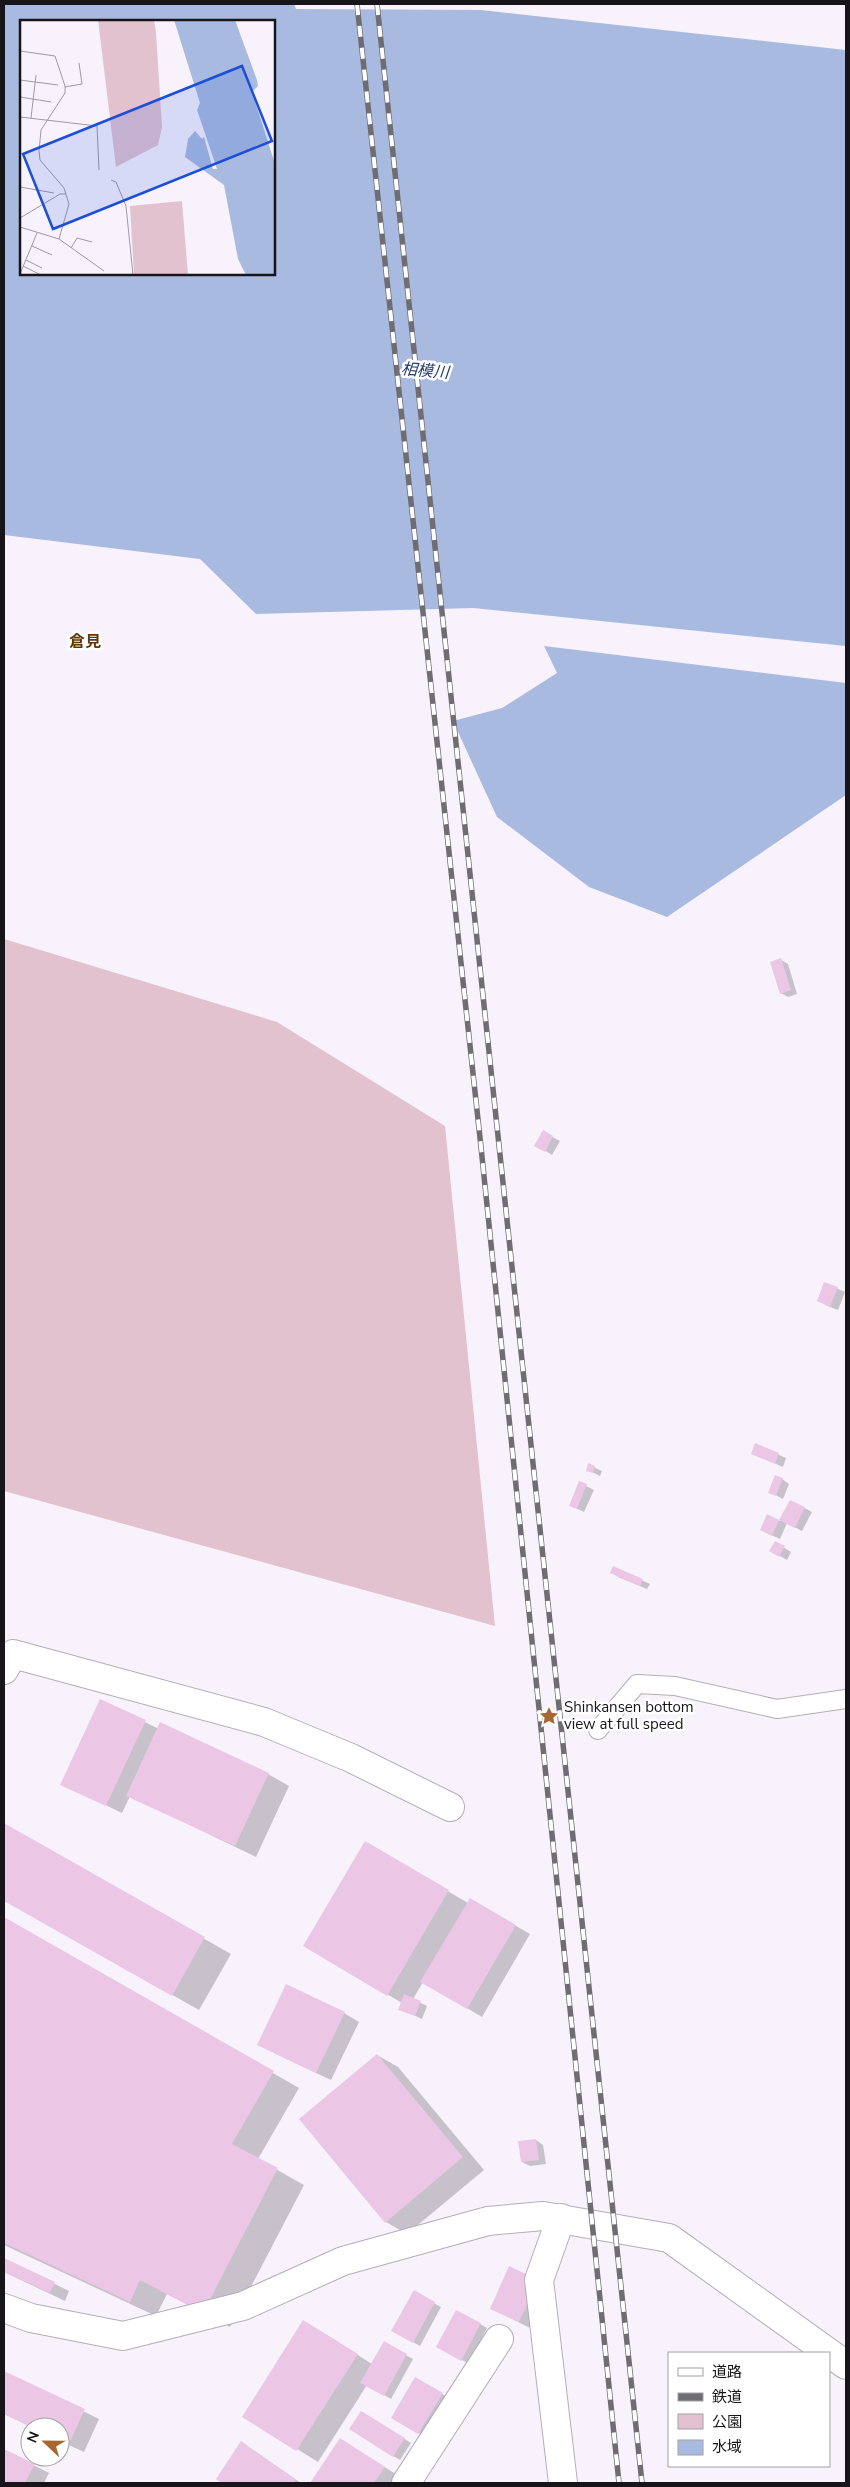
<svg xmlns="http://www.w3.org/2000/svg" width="850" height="2487" font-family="'Nunito Sans','Noto Sans JP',sans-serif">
<rect width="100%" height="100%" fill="#f8f2fd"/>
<polygon fill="#e2c2ce" points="4,939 277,1022 445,1126 495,1626 4,1491"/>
<g fill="#a9bae0" fill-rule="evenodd">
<path d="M4,4H294L296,9L481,10L846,50V646L473,608L256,614L200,559L4,535ZM21,21H274V274H21Z"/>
<polygon points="544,646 846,683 846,795 667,917 589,887 497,817 453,721 502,708 557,673"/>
</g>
<g fill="#0003">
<polygon points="781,960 788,964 797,994 788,997 781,993"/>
<polygon points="543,1132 560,1141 552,1155 536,1145"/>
<polygon points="825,1283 845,1292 838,1310 825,1305"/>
<polygon points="756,1445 786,1458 783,1467 760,1457"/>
<polygon points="589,1465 602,1471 600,1476 588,1470"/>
<polygon points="782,1479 789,1484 783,1499 770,1492"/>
<polygon points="580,1483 594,1490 584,1512 571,1506"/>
<polygon points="791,1501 812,1512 802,1531 787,1523 780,1539 769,1534 768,1516 780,1521"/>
<polygon points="775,1542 791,1552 787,1560 771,1551"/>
<polygon points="613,1567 650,1584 647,1589 618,1577"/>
<polygon points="101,1701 159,1729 268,1774 289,1786 256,1857 130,1796 122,1813 62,1784"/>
<polygon points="4,1825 231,1954 199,2010 4,1900"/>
<polygon points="365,1842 468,1903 470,1899 530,1934 482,2017 423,1982 413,1999 427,2006 422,2019 400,2009 402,2003 305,1946"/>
<polygon points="4,1919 299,2088 258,2159 304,2185 230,2327 167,2294 156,2316 4,2245"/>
<polygon points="344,2013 359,2022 331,2080 274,2053"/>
<polygon points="377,2055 398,2067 484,2170 407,2234 386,2222"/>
<polygon points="536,2140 543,2145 546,2164 530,2166 522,2162"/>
<polygon points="4,2259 69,2291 65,2301 4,2272"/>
<polygon points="537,2281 534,2330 492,2309"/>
<polygon points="414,2292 441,2307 420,2346 393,2331"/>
<polygon points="480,2324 487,2328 469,2364 438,2347"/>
<polygon points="325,2334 372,2364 384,2343 413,2359 391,2399 367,2385 318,2462 244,2416"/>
<polygon points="4,2372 99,2419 84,2452 60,2441 60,2427 31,2427 4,2414"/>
<polygon points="415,2378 457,2403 434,2442 393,2418"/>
<polygon points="362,2412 411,2443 400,2460 393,2456"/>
<polygon points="341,2440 399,2476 394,2483 312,2483"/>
<polygon points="241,2443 256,2452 301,2483 224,2483 217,2478"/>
<polygon points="4,2450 49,2473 44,2483 4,2483"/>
</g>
<g fill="#ebc7e5">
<polygon points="781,958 791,990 780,994 770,962"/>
<polygon points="543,1130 553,1136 545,1152 534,1146"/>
<polygon points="824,1282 838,1287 830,1307 817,1301"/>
<polygon points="755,1443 779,1453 775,1464 751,1454"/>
<polygon points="588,1463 595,1466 593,1473 586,1471"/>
<polygon points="775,1475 783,1478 776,1496 768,1493"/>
<polygon points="579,1481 587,1484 577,1509 569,1506"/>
<polygon points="790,1500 805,1507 795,1528 779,1520"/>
<polygon points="767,1514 779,1520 772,1536 760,1530"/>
<polygon points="775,1541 785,1546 779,1557 769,1551"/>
<polygon points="613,1566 643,1579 640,1586 610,1573"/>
<polygon points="100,1699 146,1720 106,1806 60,1785"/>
<polygon points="160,1722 269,1773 235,1846 126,1796"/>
<polygon points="4,1823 205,1937 172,1996 4,1901"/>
<polygon points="365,1841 449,1890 387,1996 303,1946"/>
<polygon points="470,1898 516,1925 467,2009 420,1982"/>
<polygon points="4,1917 274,2071 232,2144 278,2168 203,2313 140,2280 130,2302 4,2243"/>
<polygon points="286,1984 345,2012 316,2073 257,2045"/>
<polygon points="404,1994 421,2001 415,2016 398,2010"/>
<polygon points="377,2054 463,2157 385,2223 299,2119"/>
<polygon points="536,2139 539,2160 521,2162 518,2141"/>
<polygon points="4,2258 55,2282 50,2293 4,2272"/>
<polygon points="509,2266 538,2280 519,2322 490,2309"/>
<polygon points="414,2290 435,2302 413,2343 391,2331"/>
<polygon points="456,2310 481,2323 461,2361 436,2347"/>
<polygon points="303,2320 358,2354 296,2451 242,2417"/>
<polygon points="384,2341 407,2354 384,2396 360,2383"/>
<polygon points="4,2371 85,2409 69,2444 60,2440 60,2427 32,2427 4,2414"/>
<polygon points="415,2377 443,2393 418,2434 391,2418"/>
<polygon points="361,2411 405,2438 393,2457 349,2429"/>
<polygon points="340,2438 385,2467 374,2483 310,2483"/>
<polygon points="241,2441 296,2480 294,2483 222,2483 216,2479"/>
<polygon points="4,2449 35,2464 25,2483 4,2483"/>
</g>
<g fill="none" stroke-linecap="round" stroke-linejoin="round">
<g stroke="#b4aeb9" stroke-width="20">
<polyline id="lane" points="598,1730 637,1684 675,1686 777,1709 846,1699"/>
</g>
<g stroke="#b4aeb9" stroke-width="30">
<g id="street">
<polyline points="4,1670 13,1654 264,1722 351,1758 450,1807"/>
<polyline points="561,2218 539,2280 563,2483"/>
<polyline points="4,2308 31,2318 123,2336 243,2306 343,2261 488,2221 543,2216 669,2238 846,2365"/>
<polyline points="406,2483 499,2339"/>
</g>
</g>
<use href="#lane" stroke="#fff" stroke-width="18"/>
<use href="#street" stroke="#fff" stroke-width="28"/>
<g stroke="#6f6c72" stroke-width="5.5">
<g id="rail">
<polyline points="357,4 481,1147 619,2483"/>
<polyline points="377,4 642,2483"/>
</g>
</g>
<use href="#rail" stroke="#fff" stroke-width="4" stroke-dasharray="11" stroke-linecap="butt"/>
</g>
<defs>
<g id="sight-bare" transform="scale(1.5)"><path d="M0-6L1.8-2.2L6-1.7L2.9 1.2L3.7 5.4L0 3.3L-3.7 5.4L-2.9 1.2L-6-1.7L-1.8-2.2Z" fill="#a7682f" stroke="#fff" stroke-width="2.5" paint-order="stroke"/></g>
</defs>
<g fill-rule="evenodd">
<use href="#sight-bare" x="549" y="1716"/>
</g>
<g text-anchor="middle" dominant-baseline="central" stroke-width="5" stroke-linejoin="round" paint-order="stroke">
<g font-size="15" fill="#171519" stroke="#fff" text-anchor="start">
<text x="564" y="1707">Shinkansen bottom<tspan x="564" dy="17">view at full speed</tspan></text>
</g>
<g font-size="16" font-style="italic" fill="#293d6d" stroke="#fff">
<text transform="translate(425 371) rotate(5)">相模川</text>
</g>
<g font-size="16" font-weight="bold" fill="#60360c" stroke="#fff">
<text x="85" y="642">倉見</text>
</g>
</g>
<g transform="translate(20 20)">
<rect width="255" height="255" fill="#f8f2fd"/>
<path d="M78,0H134L136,13L142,107L138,125L96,147ZM162,181L168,255H114L110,186Z" fill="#e2c2ce"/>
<path d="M154,0H215L237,60L238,66L232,72L255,144V255H226L218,239L204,165L165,137L168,119L175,111L182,119L184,117L193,149H197L177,90L180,83Z" fill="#a9bae0"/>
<path fill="none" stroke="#9e9aa2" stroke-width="1" d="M0,31L35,36L45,66V73L21,110L19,131L20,140L44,168L49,184L39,219L0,207M0,60L38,65M45,67L62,64L59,43M0,77L31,82M0,97L77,106L79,150M11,98L16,55M91,160L96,162L106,186L113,255M0,167L34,173M0,198L40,174H46M39,219L84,251M12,226L32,235M51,228L57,218L72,222M6,240L22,248M3,246L21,255M0,254L17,213"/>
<path fill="#1d4ed8" fill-opacity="0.15" stroke="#1d4ed8" stroke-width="2.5" d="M222,46L252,121L33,209L3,134Z"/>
<rect width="255" height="255" fill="none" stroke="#171519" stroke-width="2.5"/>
</g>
<rect width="850" height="2487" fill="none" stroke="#171519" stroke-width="10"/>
<rect x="668" y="2352" width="162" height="115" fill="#ffffff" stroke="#a2a1a3"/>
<rect x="678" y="2368" width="25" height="8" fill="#ffffff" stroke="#a2a1a3"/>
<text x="712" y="2377" font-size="15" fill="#171519">道路</text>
<rect x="678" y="2393" width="25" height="8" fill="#6f6c72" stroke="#a2a1a3"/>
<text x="712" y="2402" font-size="15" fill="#171519">鉄道</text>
<rect x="678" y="2414" width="25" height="15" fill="#e2c2ce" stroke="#a2a1a3"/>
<text x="712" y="2427" font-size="15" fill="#171519">公園</text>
<rect x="678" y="2440" width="25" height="15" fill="#a9bae0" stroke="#a2a1a3"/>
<text x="712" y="2452" font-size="15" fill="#171519">水域</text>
<g transform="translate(45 2442) rotate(292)"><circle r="24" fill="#ffffff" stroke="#a2a1a3"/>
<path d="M0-4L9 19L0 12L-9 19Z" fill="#a7682f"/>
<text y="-8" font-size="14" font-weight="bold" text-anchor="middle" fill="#171519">N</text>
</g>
</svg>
